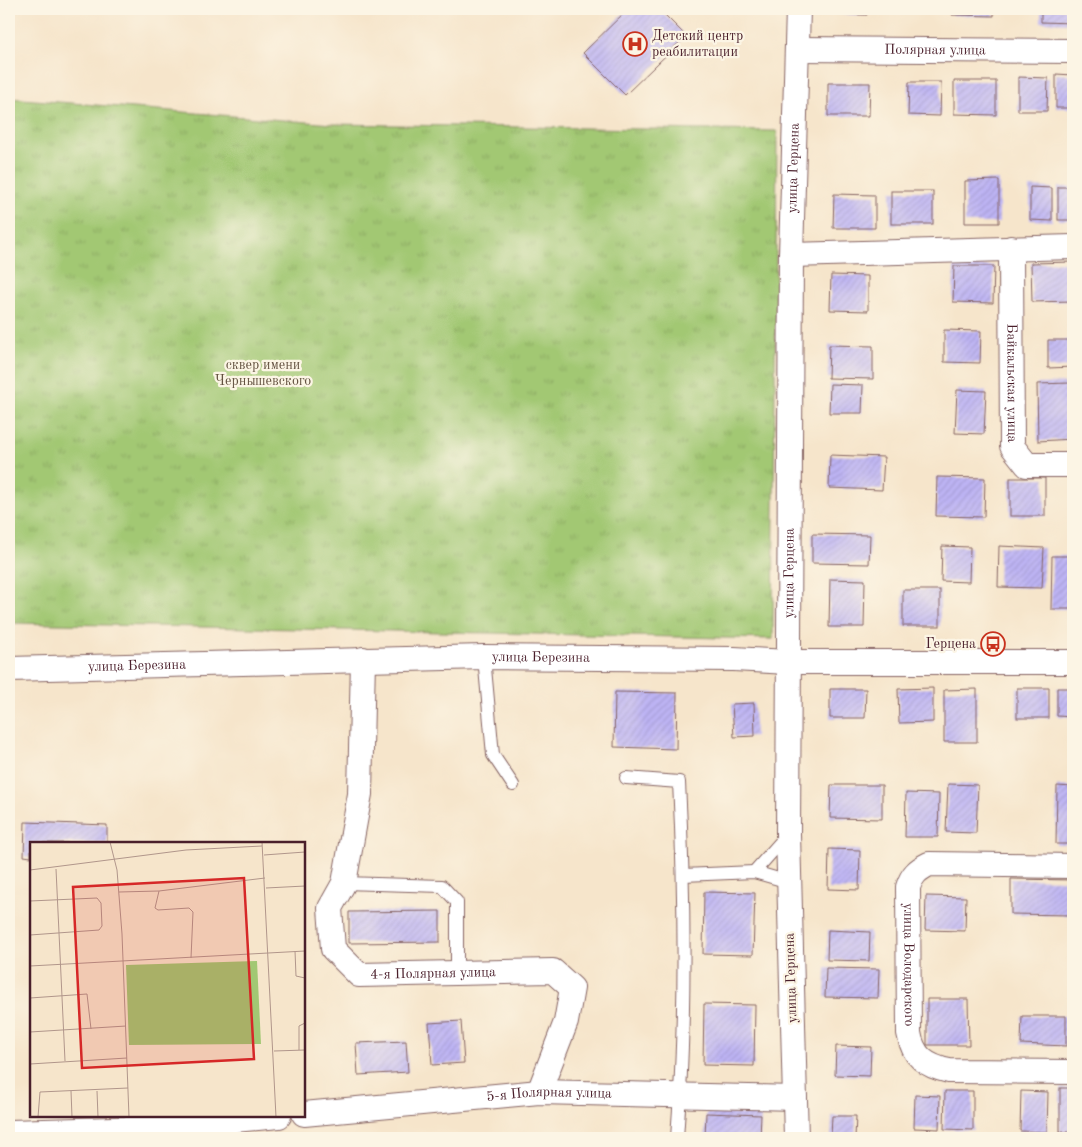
<svg xmlns="http://www.w3.org/2000/svg" width="1082" height="1147" font-family="'Old Standard TT',serif">
<defs>
<pattern id="park-tufts" width="24" height="20" patternUnits="userSpaceOnUse" patternTransform="scale(1.25)"><rect width="24" height="20" fill="#a2c873"/><path d="M3 7l-1-3M5 7V3M7 7l1-3M15 17l-1-3M17 17v-4M19 17l1-3" fill="none" stroke="#8dab64"/></pattern>
<pattern id="building-hatch" width="6" height="6" patternUnits="userSpaceOnUse" patternTransform="scale(1.25)"><rect width="6" height="6" fill="#bdb4f4"/><path d="M-1 1l2-2M0 6l6-6M5 7l2-2" fill="none" stroke="#a49ad1"/></pattern>
</defs>
<rect width="100%" height="100%" fill="#fcf5e5"/>
<filter id="ink" filterUnits="userSpaceOnUse"><feTurbulence type="fractalNoise" baseFrequency=".02" numOctaves="2"/><feDisplacementMap in="SourceGraphic" scale="10" xChannelSelector="R" yChannelSelector="G"/><feConvolveMatrix kernelMatrix="1 2 1 2 8 2 1 2 1" color-interpolation-filters="sRGB"/></filter>
<filter id="wash" filterUnits="userSpaceOnUse"><feTurbulence type="fractalNoise" baseFrequency=".0096" numOctaves="4" result="noise"/><feDisplacementMap in="SourceGraphic" scale="20" xChannelSelector="R" yChannelSelector="G"/><feGaussianBlur stdDeviation="1.12" result="paint"/><feColorMatrix in="noise" values="0 0 0 0 0 0 0 0 0 0 0 0 0 0 0 0 0 1.4 0 .05"/><feComposite in="paint" operator="in"/></filter>
<g filter="url(#wash)">
<rect width="100%" height="100%" fill="#f6e5cb"/>
<polygon fill="url(#park-tufts)" stroke="#76744f" points="9,98 332,124 777,131 773,639 9,623"/>
<g id="blocks">
<g fill="url(#building-hatch)">
<polygon points="628,9 659,9 686,36 625,95 583,53"/>
<polygon points="834,9 867,9 867,15 833,14"/>
<polygon points="953,9 994,9 994,16 952,15"/>
<polygon points="1041,9 1073,9 1073,23 1041,22"/>
<polygon points="1056,74 1073,75 1073,108 1056,108"/>
<polygon points="1018,77 1048,78 1047,111 1018,111"/>
<polygon points="954,81 996,81 996,115 954,114"/>
<polygon points="909,82 941,82 940,116 908,115"/>
<polygon points="828,83 870,83 869,116 828,116"/>
<polygon points="999,180 999,223 965,223 965,181"/>
<polygon points="1030,187 1052,188 1052,221 1030,220"/>
<rect x="1058" y="187" width="15" height="33"/>
<rect x="891" y="191" width="42" height="33"/>
<polygon points="834,194 875,195 875,228 833,228"/>
<polygon points="1073,262 1073,301 1032,302 1031,263"/>
<polygon points="954,266 994,266 993,303 953,302"/>
<polygon points="831,275 868,276 868,311 830,310"/>
<polygon points="944,330 981,331 980,363 944,362"/>
<polygon points="1048,340 1073,340 1073,367 1048,368"/>
<polygon points="829,345 873,346 873,379 828,378"/>
<polygon points="1070,383 1073,439 1038,441 1037,384"/>
<polygon points="830,384 863,385 862,413 829,413"/>
<polygon points="957,390 986,391 984,434 955,433"/>
<polygon points="830,455 884,457 882,490 829,488"/>
<polygon points="937,477 985,478 984,517 936,516"/>
<rect x="1010" y="478" width="35" height="38"/>
<polygon points="812,534 870,535 869,564 812,563"/>
<polygon points="942,546 970,547 969,582 941,581"/>
<polygon points="999,546 1044,548 1042,588 998,587"/>
<polygon points="1052,556 1073,556 1073,609 1051,609"/>
<polygon points="830,579 865,580 864,627 829,627"/>
<rect x="903" y="590" width="37" height="36"/>
<polygon points="933,688 933,722 899,723 898,689"/>
<rect x="1017" y="688" width="32" height="30"/>
<polygon points="1057,688 1073,688 1073,717 1057,716"/>
<polygon points="830,689 866,689 865,718 830,718"/>
<polygon points="977,689 977,742 944,742 944,690"/>
<polygon points="615,692 677,693 676,749 614,747"/>
<polygon points="754,703 755,736 734,737 732,704"/>
<polygon points="948,784 978,785 976,833 946,832"/>
<polygon points="831,785 882,785 882,819 830,818"/>
<polygon points="1057,786 1073,787 1073,844 1056,844"/>
<polygon points="906,793 939,794 938,837 905,837"/>
<polygon points="25,822 107,825 107,843 31,843 31,857 24,856"/>
<polygon points="829,849 860,850 859,890 828,889"/>
<polygon points="1011,879 1071,880 1070,915 1011,914"/>
<polygon points="704,892 755,893 753,955 703,954"/>
<polygon points="926,896 966,897 965,931 925,930"/>
<polygon points="440,911 440,942 349,943 349,912"/>
<polygon points="828,930 870,932 869,961 827,960"/>
<polygon points="826,968 879,969 878,998 825,997"/>
<polygon points="927,999 968,999 969,1045 927,1045"/>
<polygon points="704,1004 755,1005 754,1066 703,1065"/>
<polygon points="1022,1016 1066,1016 1066,1046 1021,1044"/>
<polygon points="461,1021 464,1063 432,1065 429,1023"/>
<polygon points="406,1041 408,1072 358,1075 356,1043"/>
<polygon points="836,1046 871,1047 870,1076 835,1075"/>
<rect x="1060" y="1088" width="13" height="44"/>
<polygon points="945,1091 973,1091 973,1130 944,1129"/>
<polygon points="1021,1091 1048,1092 1047,1132 1020,1131"/>
<polygon points="915,1095 940,1096 939,1129 914,1128"/>
<polygon points="706,1113 761,1115 760,1138 705,1138"/>
<polygon points="832,1116 856,1116 855,1138 831,1138"/>
</g>
</g>
</g>
<g filter="url(#ink)">
<use href="#blocks" fill-opacity="0" stroke="#866463" stroke-width="1"/>
<g fill="none" stroke-linecap="round" stroke-linejoin="round">
<g stroke="#866463" stroke-width="14">
<g id="lane">
<polyline points="484,657 493,755 513,785"/>
<path d="M626,778L679,782C685,900 686,1020 677,1138"/>
<polyline points="754,872 787,835"/>
<polyline points="683,875 754,872 789,882"/>
<polyline points="344,883 442,886 457,902 457,972"/>
</g>
</g>
<g stroke="#866463" stroke-width="26">
<g id="street">
<path id="s1" d="M797,49L1073,51"/>
<path id="s2" d="M1011,248L1012,446L1027,465H1073"/>
<polyline points="791,255 1073,247"/>
<path id="s3" d="M363,659L360,794L344,883L330,908L333,949L359,975L553,971L572,988L566,1022L539,1092"/>
<path id="s4" d="M9,669L484,657L734,659L788,662H1073"/>
<path id="s5" d="M1073,866L929,864C917,870 912,875 908,887L909,1033C913,1057 926,1066 949,1071L1073,1072"/>
<path id="s6" d="M304,1114L539,1092L795,1098"/>
<polyline points="9,1132 149,1128 279,1116"/>
<path id="s7" d="M796,1138L788,834L791,255L798,9"/>
</g>
</g>
<use href="#lane" stroke="#fff" stroke-width="12"/>
<use href="#street" stroke="#fff" stroke-width="24"/>
</g>
</g>
<defs>
<g id="hospital-ring" transform="scale(1.25)"><circle r="9.5" fill="#fcf5e5" stroke="#c8321e" stroke-width="1.5"/><path d="M-5-5h3v3.5h4V-5h3V5h-3V1.5h-4V5h-3Z" fill="#c8321e"/></g>
<g id="bus-ring" transform="scale(1.25)"><circle r="9.5" fill="#fcf5e5" stroke="#c8321e" stroke-width="1.5"/><path d="M-5-6H5V4H4V6H2V4H-2V6H-4V4H-5ZM-3.5-4V0h7V-4ZM-3.5 1.2v1.5H-2V1.2ZM2 1.2v1.5H3.5V1.2Z" fill="#c8321e"/></g>
</defs>
<g fill-rule="evenodd">
<use href="#hospital-ring" x="635" y="44"/>
<use href="#bus-ring" x="993" y="644"/>
</g>
<g text-anchor="middle" dominant-baseline="central" stroke-width="4.5" stroke-linejoin="round" paint-order="stroke">
<g font-size="14" fill="#4a1f2b" stroke="#fcf5e5" text-anchor="start">
<text x="652" y="36">Детский центр<tspan x="652" dy="16">реабилитации</tspan></text>
<text x="976" y="644" text-anchor="end">Герцена</text>
</g>
<g font-size="14" fill="#4a1f2b" stroke="#fcf5e5">
<text stroke="none"><textPath href="#s1" startOffset="138">Полярная улица</textPath></text>
<text stroke="none"><textPath href="#s7" startOffset="970">улица Герцена</textPath></text>
<text stroke="none"><textPath href="#s2" startOffset="135">Байкальская улица</textPath></text>
<text stroke="none"><textPath href="#s7" startOffset="565">улица Герцена</textPath></text>
<text stroke="none"><textPath href="#s4" startOffset="532">улица Березина</textPath></text>
<text stroke="none"><textPath href="#s4" startOffset="128">улица Березина</textPath></text>
<text stroke="none"><textPath href="#s5" startOffset="254">улица Володарского</textPath></text>
<text stroke="none"><textPath href="#s3" startOffset="406">4-я Полярная улица</textPath></text>
<text transform="translate(791 978) rotate(-92)">улица Герцена</text>
<text stroke="none"><textPath href="#s6" startOffset="246">5-я Полярная улица</textPath></text>
</g>
<g font-size="14" fill="#645241" stroke="#fcf5e5">
<text x="263" y="365">сквер имени<tspan x="263" dy="16">Чернышевского</tspan></text>
</g>
</g>
<g transform="translate(30 842)">
<rect width="275" height="275" fill="#f6e5cb"/>
<path d="M227,119L231,202L99,203L96,123Z" fill="#a2c873"/>
<path fill="none" stroke="#b1968b" stroke-width="1" d="M80,0L87,28L92,92L99,275M232,0L246,275M234,13L275,10M26,27L35,219M0,28L156,8L232,4M236,46L275,44M129,49L125,66L128,68L159,66L163,70L161,116M89,50L129,49L235,36M0,59L67,56L71,61L72,84L69,88L0,93M265,109L266,134L275,136M0,124L275,109M0,156L57,152L61,187M0,190L96,184M269,208V184L275,181M244,209L275,208M0,222L97,216M41,249L42,275M67,249L68,275M8,275L10,250L98,246"/>
<path fill="#d62828" fill-opacity="0.15" stroke="#d62828" stroke-width="2.5" d="M214,36L224,217L52,226L43,45Z"/>
<rect width="275" height="275" fill="none" stroke="#4a1f2b" stroke-width="2.5"/>
</g>
<rect width="1082" height="1147" fill="none" stroke="#fcf5e5" stroke-width="30"/>
</svg>
